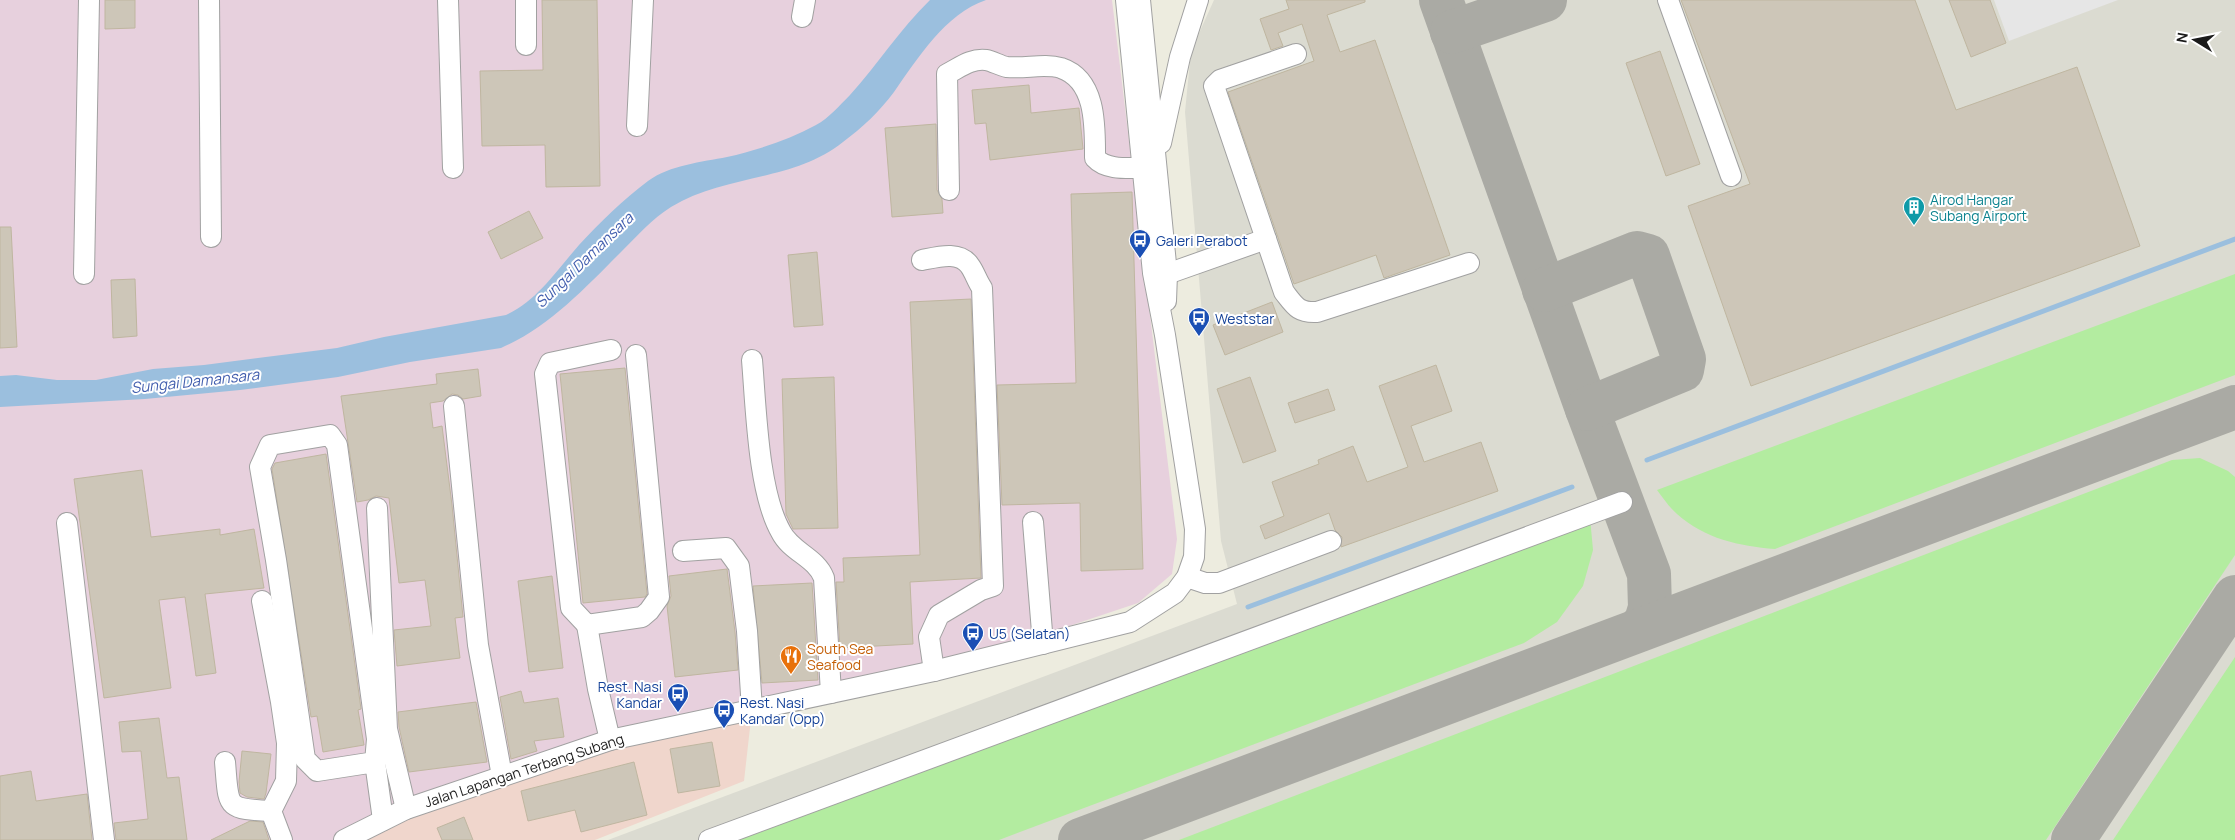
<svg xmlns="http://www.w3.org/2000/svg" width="2235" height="840" font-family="Manrope,sans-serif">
<rect width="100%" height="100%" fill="#edecdf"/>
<polygon fill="#f0d6cc" points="752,710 744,781 595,840 353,840 469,788"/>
<polygon fill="#e7d0dd" points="0,0 1112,0 1177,539 1172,574 1138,603 934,671 502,776 355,840 0,840"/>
<polygon fill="#dbdbd1" points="1214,0 2235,0 2235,840 608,840 1237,604 1221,541 1185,112 1191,51"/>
<g fill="#b3eca0">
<path d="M2235,274V375L1775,549C1739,546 1705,539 1677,514C1669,507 1663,498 1657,490Z"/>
<polygon points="2200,458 2228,471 2235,477 2235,555 2046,840 1179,840 2172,460"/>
<polygon points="1590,518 1593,550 1583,586 1557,622 1524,643 999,840 723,840"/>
<polygon points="2235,657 2235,840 2113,840"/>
</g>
<polygon fill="#e6e6e6" points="1994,0 2118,0 2009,41"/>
<path fill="#9bbfde" d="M930,0H986C945,14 918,58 894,92C880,111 862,128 843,142C793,182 725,174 671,207C652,219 637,236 621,252C585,288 548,328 501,348L410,362L338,377L240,390L145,399L0,407V376L16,375L57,380H96L153,369L204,365L337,348L384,337L506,315C537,301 557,270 579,245C600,222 623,200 648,181C670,165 702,162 727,157C757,150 789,140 816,125C829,118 839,106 850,95C878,64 900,29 930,0Z"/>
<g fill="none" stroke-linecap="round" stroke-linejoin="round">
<g stroke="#9bbfde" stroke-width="5">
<polyline points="1647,460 2235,239"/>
<polyline points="1248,607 1572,487"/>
</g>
<g stroke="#aaaaa4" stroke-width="44">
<polyline points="1441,0 1587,409 1649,574 1650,608 1646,621 1639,630"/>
<polyline points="1452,32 1545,0"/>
<polyline points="1544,290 1637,253 1648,256 1684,359 1682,370 1587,409"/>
<polyline points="1080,840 2235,407"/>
<polyline points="2073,840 2235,597"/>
</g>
</g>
<g fill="#cdc6b8" stroke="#bfb6a0">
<polygon points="105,0 135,0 135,28 105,29"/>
<polygon points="542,0 597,0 600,186 546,187 545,145 482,146 480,71 543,70"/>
<polygon points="1286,0 1365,0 1365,2 1327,15 1340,52 1375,40 1450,255 1384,278 1376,255 1294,284 1228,92 1314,61 1302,24 1278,33 1283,46 1271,50 1260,19 1289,9"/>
<polygon points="1681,0 1915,0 1956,110 2077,67 2140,246 1751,386 1688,206 1750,184"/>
<polygon points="1949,0 1990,0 2006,43 1971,57"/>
<polygon points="1660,51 1700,164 1666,176 1626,63"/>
<polygon points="1029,85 1031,113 1079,108 1083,149 990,160 986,123 975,124 972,90"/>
<polygon points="936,124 937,190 942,199 943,213 892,217 885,128"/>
<polygon points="1132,192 1143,569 1081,571 1080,503 1002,505 997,385 1076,383 1071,194"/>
<polygon points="529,211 543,238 501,259 488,232"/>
<polygon points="0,227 11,227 17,347 0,348"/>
<polygon points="817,252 823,325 794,327 788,255"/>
<polygon points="135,279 137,336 113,338 111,280"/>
<polygon points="971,299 981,578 910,582 913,644 840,648 836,582 844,582 843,558 920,555 910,302"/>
<polygon points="1272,302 1283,332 1225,355 1213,325"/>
<polygon points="1436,365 1452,411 1411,426 1424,462 1481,442 1498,491 1341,547 1342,537 1335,530 1329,513 1265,539 1260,526 1284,516 1272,482 1319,464 1318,460 1353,446 1367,482 1408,467 1379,386"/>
<polygon points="625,368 647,594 645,597 583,603 560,374"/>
<polygon points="478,369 481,396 463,399 458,395 452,394 443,401 430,403 433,428 442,426 452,505 463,617 455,618 460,658 397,666 394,630 431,626 425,580 399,583 389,498 376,496 368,500 357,502 341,396 437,384 436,374"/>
<polygon points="834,377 838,528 793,529 786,514 782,379"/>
<polygon points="1250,377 1276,451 1243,463 1217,389"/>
<polygon points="1328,389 1335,410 1295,423 1288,403"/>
<polygon points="326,454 361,709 358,710 364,745 323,752 317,716 311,717 272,469 275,463"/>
<polygon points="142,470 151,537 220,529 220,535 254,529 264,588 205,594 216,673 196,676 185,597 159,600 171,688 104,698 74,479"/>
<polygon points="727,569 735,632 738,670 675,677 667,606 671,596 669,576"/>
<polygon points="552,576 563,668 529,672 518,581"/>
<polygon points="812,583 818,680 762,683 753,586"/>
<polygon points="521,691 524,703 558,698 564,737 534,741 537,751 511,759 500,697"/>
<polygon points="476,702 487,762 409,772 399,727 398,712"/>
<polygon points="159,718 167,778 179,777 187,840 116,840 114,823 148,819 141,751 122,752 119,722"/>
<polygon points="712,742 720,786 678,793 670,749"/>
<polygon points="242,751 271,754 266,793 264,799 247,797 240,793 239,782"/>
<polygon points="634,762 647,815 581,832 575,810 528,821 521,791"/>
<polygon points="31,771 36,801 87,794 92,840 0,840 0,776"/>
<polygon points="464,817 473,840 442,840 437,828"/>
<polygon points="250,821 263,822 269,840 211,840"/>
</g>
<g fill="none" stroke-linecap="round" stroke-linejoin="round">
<g stroke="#a1a1a1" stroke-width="22">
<g id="minor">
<polyline points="209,0 211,237"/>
<polyline points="448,0 453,168"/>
<polyline points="526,0 526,45"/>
<polyline points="1140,0 1167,274 1166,301"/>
<polyline points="1668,0 1731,176"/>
<polyline points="802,17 805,0"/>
<path d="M1296,54L1220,80L1214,86L1284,292C1295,306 1298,313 1317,312L1469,263"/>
<polyline points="637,126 643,0"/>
<polyline points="1161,143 1180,57 1198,0"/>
<path d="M949,190L947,74C959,68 971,58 986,60C993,61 1000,66 1007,67C1025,69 1044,63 1061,68C1097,80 1095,128 1095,158C1106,170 1127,168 1142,168"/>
<path d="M922,260C937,257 960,250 970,266C975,273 977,281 982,288L993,586L981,590L939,615L929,637L934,671"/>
<polyline points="84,274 89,0"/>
<polyline points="1167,274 1266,239"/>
<polyline points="611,350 550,363 545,374 571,608 587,625 642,617 649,611 659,597 636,355"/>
<path d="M752,360C756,407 758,492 781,532C791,552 816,557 824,578L831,693"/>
<polyline points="454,406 478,645 502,776"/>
<polyline points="377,508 387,729 406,809"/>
<polyline points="1033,522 1043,644"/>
<polyline points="67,523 104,840"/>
<polyline points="683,551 726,548 739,566 747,631 752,710"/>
<polyline points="1187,577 1205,583 1219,583 1331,541"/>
<polyline points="262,601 281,702 287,743 286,781 271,811 282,840"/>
<polyline points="587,625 598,689 610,740"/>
<path d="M225,762C229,807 224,809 271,811"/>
<polyline points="375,762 377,739 337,445 330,435 270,445 260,467 276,560 305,759 317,771 375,762 383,820"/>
<polyline points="344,840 406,809 610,740 934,671 1130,622 1175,593 1187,577 1194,557 1195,529 1165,335 1153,273 1126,0"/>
<polyline points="709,840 1622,502"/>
</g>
</g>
<use href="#minor" stroke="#fff" stroke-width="20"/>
</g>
<defs>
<g id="building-pin" transform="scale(1.125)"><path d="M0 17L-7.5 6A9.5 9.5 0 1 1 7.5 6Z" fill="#0f9aa8" stroke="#fff"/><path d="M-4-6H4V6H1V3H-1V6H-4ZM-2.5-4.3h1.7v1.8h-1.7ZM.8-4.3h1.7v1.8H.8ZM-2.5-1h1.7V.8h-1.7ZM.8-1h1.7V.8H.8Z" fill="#fff"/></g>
<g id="bus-pin" transform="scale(1.125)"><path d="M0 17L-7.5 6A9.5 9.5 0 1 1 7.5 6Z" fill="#1a4fb4" stroke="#fff"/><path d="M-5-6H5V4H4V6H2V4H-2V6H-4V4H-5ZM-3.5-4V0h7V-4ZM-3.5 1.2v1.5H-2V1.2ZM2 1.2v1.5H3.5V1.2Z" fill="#fff"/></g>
<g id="restaurant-pin" transform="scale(1.125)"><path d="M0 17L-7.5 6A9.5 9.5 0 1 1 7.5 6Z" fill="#e8710a" stroke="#fff"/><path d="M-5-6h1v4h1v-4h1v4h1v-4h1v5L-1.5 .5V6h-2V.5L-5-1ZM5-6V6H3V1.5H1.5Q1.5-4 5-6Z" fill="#fff"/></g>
</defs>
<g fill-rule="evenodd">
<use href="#building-pin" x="1914" y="207"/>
<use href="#bus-pin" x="1140" y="240"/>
<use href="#bus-pin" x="1199" y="318"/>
<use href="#bus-pin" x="973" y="633"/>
<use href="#restaurant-pin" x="791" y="656"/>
<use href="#bus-pin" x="678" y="694"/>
<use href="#bus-pin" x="724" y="710"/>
</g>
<g text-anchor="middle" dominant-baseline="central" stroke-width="4" stroke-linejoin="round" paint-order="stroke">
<g font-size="14" fill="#0d838f" stroke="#fff" text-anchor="start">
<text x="1930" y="199">Airod Hangar<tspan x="1930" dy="16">Subang Airport</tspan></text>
</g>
<g font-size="14" fill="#164399" stroke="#fff" text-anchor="start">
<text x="1156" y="240">Galeri Perabot</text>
<text x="1215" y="318">Weststar</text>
<text x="989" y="633">U5 (Selatan)</text>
<text x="662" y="686" text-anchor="end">Rest. Nasi<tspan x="662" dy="16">Kandar</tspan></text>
<text x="740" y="702">Rest. Nasi<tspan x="740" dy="16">Kandar (Opp)</tspan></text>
</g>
<g font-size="14" fill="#c56008" stroke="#fff" text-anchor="start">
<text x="807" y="648">South Sea<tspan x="807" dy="16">Seafood</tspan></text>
</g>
<g font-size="14" fill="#1a1a1a" stroke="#fff">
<text transform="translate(524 770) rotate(-18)">Jalan Lapangan Terbang Subang</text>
</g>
<g font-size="15" font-style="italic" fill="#425eae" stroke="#fff">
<text transform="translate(584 260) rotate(-44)">Sungai Damansara</text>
<text transform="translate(195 381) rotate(-6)">Sungai Damansara</text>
</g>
</g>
<g transform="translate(2195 40) rotate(280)" stroke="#ffffff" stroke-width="4" paint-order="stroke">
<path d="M0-4L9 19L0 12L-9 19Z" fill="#1a1a1a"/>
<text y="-8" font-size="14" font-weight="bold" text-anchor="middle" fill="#1a1a1a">N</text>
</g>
</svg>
